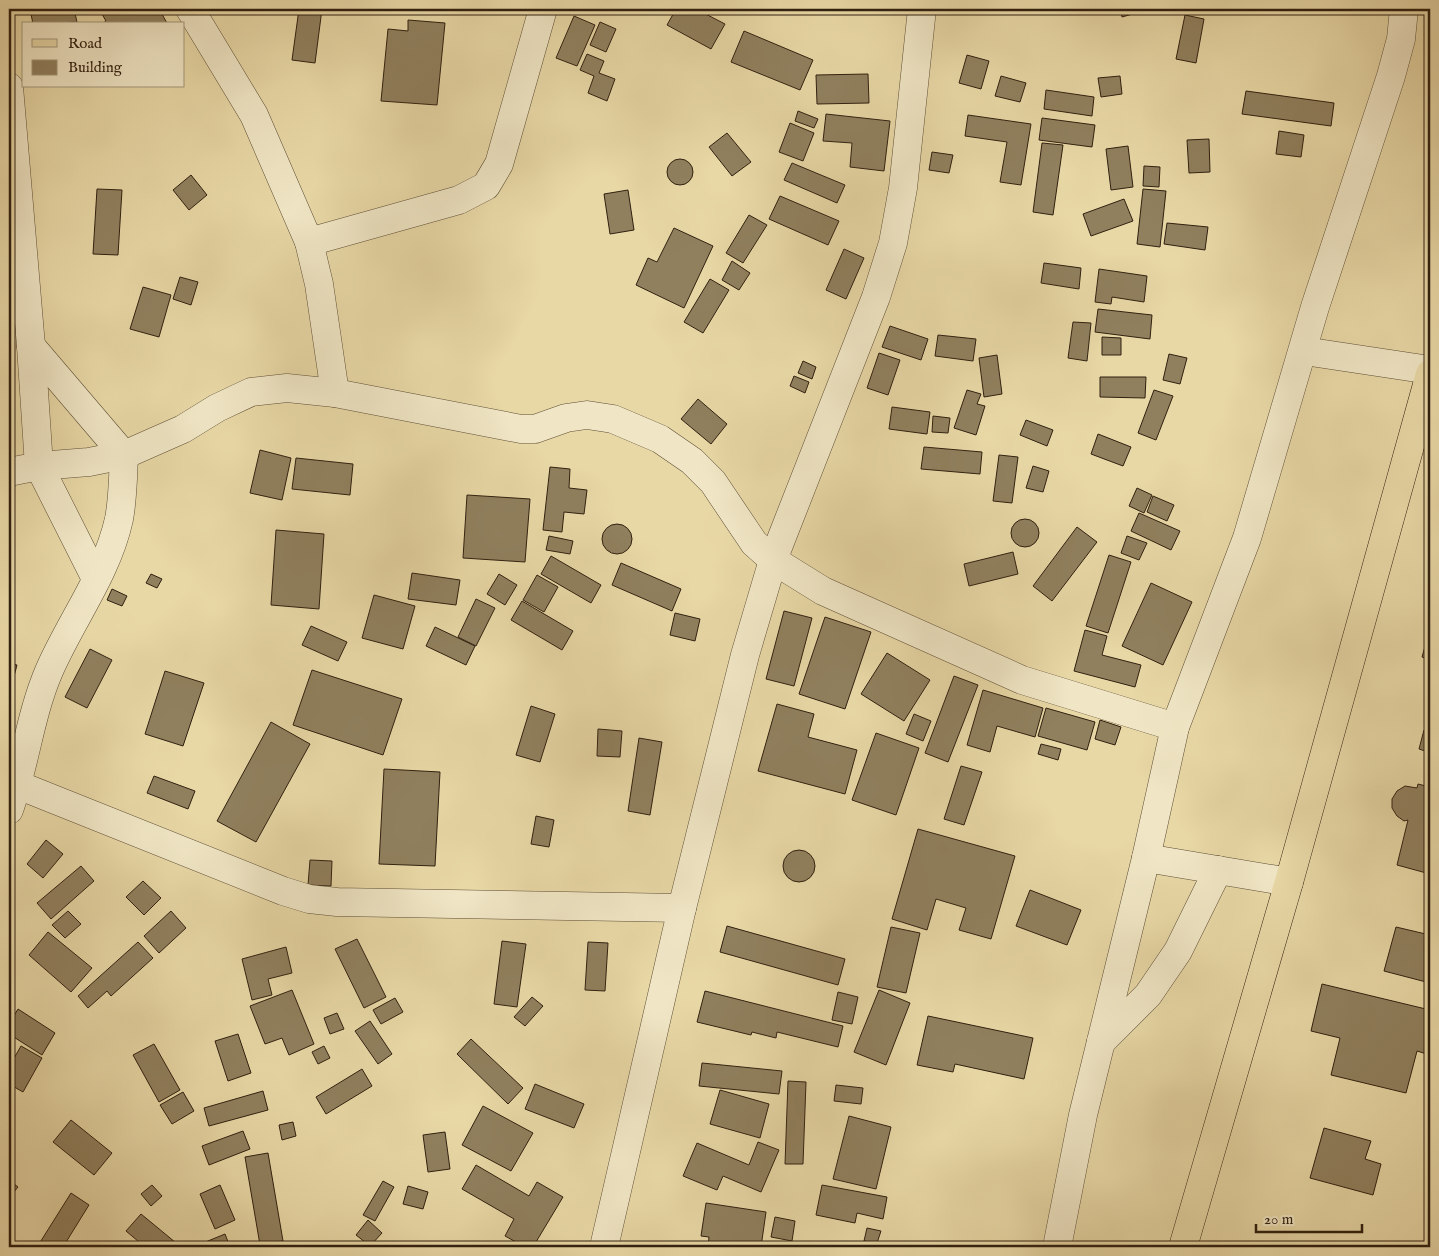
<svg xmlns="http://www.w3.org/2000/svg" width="1439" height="1256" font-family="'IM FELL English',serif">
<rect width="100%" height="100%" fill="#e8d8a6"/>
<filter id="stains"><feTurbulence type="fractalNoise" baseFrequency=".004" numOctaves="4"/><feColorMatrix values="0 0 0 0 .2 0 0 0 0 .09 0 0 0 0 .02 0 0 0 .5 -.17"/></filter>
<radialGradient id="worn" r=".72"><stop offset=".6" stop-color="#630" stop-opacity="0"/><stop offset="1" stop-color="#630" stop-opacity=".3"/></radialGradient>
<g fill="#90805e" stroke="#302010">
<polygon points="30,9 74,9 77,22 33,24"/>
<polygon points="99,9 159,9 167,23 102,24 106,21"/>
<polygon points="299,9 322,9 315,63 292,60"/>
<polygon points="676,9 696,9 725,24 711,49 667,25"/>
<polygon points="1120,9 1150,9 1122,17"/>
<polygon points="1185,15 1204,19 1196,63 1176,59"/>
<polygon points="574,16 595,25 577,66 556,58"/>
<polygon points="408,20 445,23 437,105 381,101 388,29 408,31"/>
<polygon points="600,22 616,29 606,52 590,45"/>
<polygon points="744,31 813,60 800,90 731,62"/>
<polygon points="587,54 604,61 599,73 615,79 607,101 588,93 594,76 580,70"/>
<polygon points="967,55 989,61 981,89 959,83"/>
<polygon points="868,74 869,103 817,104 816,75"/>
<polygon points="1001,76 1026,83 1020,102 995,96"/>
<polygon points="1120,76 1122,94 1101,97 1098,78"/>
<polygon points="1046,90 1094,97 1092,116 1044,109"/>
<polygon points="1246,91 1334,103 1331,126 1242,114"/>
<polygon points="798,111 818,119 814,128 795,121"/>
<polygon points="826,114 890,121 884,171 850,167 852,143 823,141"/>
<polygon points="968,115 1031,124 1021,185 1000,182 1007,142 965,136"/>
<polygon points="1042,118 1095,125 1092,147 1039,140"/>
<polygon points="790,123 814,133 803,161 779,152"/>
<polygon points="1279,131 1304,135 1301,157 1276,154"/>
<polygon points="727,133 751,162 732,176 709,147"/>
<polygon points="1209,139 1210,172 1189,173 1187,140"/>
<polygon points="1042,143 1063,145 1053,215 1033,212"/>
<polygon points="1128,146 1133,187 1111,190 1106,149"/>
<polygon points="932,152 953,155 949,173 929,170"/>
<circle cx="680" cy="172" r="13"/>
<polygon points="792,163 845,185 837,203 784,180"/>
<polygon points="1144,166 1160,167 1159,187 1143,186"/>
<polygon points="191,175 207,195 189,210 173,190"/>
<polygon points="97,189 122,190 118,255 93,254"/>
<polygon points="1143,189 1166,191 1160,247 1137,244"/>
<polygon points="628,190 634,230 610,234 604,194"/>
<polygon points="780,196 839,221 828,245 769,219"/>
<polygon points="1124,199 1133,221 1091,236 1083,214"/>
<polygon points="749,215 767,225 743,263 726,253"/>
<polygon points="1167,223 1208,227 1205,250 1164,244"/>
<polygon points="674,228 713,246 684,308 636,285 648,258 657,262"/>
<polygon points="844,249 864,258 846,299 826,290"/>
<polygon points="732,261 750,273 739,290 722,280"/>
<polygon points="1044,263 1081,268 1079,289 1041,283"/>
<polygon points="1099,269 1147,276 1144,302 1112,297 1111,304 1095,302"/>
<polygon points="180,277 198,282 191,305 173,299"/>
<polygon points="710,279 729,290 703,333 684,322"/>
<polygon points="143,287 171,295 159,337 130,329"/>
<polygon points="1098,309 1152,315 1150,339 1095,332"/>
<polygon points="1073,322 1091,323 1087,361 1068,358"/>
<polygon points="890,326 928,339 921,360 882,347"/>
<polygon points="938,335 976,339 973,361 935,356"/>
<polygon points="1102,337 1121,338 1121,355 1102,355"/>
<polygon points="879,353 900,360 888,395 867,388"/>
<polygon points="1169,354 1187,358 1180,384 1163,380"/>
<polygon points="997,355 1002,394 984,397 979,358"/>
<polygon points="803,361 816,367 812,379 798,373"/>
<polygon points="794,376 809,382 805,393 790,386"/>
<polygon points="1100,377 1146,377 1145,398 1100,397"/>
<polygon points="967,390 981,394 977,404 985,406 976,435 954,428"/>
<polygon points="1154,390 1173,396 1156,440 1138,433"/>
<polygon points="698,399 727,424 711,444 681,419"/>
<polygon points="892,407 930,412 927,434 889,429"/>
<polygon points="933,416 950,418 948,433 932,432"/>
<polygon points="1026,420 1053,430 1047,446 1020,435"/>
<polygon points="1098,434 1131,447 1123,466 1091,454"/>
<polygon points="924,447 982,452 980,474 921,469"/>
<polygon points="260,450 291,458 282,500 250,493"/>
<polygon points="999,455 1018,457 1012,503 993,501"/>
<polygon points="296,458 353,464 350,495 292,489"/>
<polygon points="1033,466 1049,471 1043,492 1026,488"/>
<polygon points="550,467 570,469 569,488 587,490 584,514 564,512 562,532 543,530"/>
<polygon points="1137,488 1152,495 1144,513 1129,506"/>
<polygon points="467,495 530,499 525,562 463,558"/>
<polygon points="1153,496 1174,505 1167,521 1147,512"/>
<polygon points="1139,513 1180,531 1171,550 1131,531"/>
<circle cx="1025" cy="533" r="14"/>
<circle cx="617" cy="539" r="15"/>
<polygon points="1077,527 1097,542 1052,601 1033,586"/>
<polygon points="276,530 324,534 319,609 271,605"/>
<polygon points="549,536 573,541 570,554 546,550"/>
<polygon points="1127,536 1147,543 1139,560 1121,553"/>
<polygon points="1013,552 1018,574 969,586 964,564"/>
<polygon points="1109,555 1131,562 1108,633 1086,626"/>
<polygon points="551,556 601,585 591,603 541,574"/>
<polygon points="621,563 681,589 672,611 612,585"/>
<polygon points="412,573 460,580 456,605 408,599"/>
<polygon points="151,574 162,579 157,588 146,583"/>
<polygon points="499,574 517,585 505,605 487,594"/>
<polygon points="537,575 558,587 544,612 523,600"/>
<polygon points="1151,583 1192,602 1163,665 1122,646"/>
<polygon points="112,589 127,596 122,606 107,600"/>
<polygon points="374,595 415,606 403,649 362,638"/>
<polygon points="476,599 495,608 476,646 458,637"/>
<polygon points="522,601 573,631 562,650 511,620"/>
<polygon points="784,611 812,618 794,686 766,679"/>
<polygon points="675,613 700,619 695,641 670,635"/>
<polygon points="825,617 871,632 845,709 799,694"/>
<polygon points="311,626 347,642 338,661 302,645"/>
<polygon points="435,627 475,646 466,665 426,646"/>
<polygon points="1430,629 1430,660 1422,657"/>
<polygon points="1085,630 1107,636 1102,655 1141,665 1135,687 1074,671"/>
<polygon points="90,649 112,660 87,708 65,697"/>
<polygon points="887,653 930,680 904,721 861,694"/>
<polygon points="9,663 17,665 9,695"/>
<polygon points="312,670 402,699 383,755 293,725"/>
<polygon points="165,671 204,683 183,746 145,734"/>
<polygon points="954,676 978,685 948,762 925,753"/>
<polygon points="983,690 1043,708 1035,737 997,726 990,752 967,745"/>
<polygon points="777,704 814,714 808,737 857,750 845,794 758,771"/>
<polygon points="531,706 555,714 540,762 516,755"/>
<polygon points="1046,708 1095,722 1087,750 1038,736"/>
<polygon points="914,714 931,721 923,741 906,734"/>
<polygon points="1100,720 1121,727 1115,745 1095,739"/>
<polygon points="271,722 310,744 256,842 217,821"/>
<polygon points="598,729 622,731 620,757 597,756"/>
<polygon points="1424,730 1430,732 1430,759 1427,758 1428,752 1419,749"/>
<polygon points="876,733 919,748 896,815 852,800"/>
<polygon points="639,738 662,742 650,815 628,811"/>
<polygon points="1041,744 1061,749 1058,760 1038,754"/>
<polygon points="961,766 982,772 964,825 944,819"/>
<polygon points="384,769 440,772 435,866 379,864"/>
<polygon points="154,776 195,791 188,809 147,793"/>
<polygon points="1418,784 1430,787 1430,874 1397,865 1408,820 1404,821 1397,816 1392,808 1392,799 1397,791 1405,786 1417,788"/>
<polygon points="536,816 554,820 549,847 531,844"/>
<polygon points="918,829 1015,856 991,939 959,930 966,908 936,899 927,930 892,919"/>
<polygon points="46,840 63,854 43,878 27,864"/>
<circle cx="799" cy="866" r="16"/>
<polygon points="310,860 332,861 331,886 308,885"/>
<polygon points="81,866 94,881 51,919 37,903"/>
<polygon points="143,881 161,898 144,915 126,897"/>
<polygon points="1030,890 1081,910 1067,945 1016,926"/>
<polygon points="68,911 81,924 65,938 52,925"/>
<polygon points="171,911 186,928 159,953 144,936"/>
<polygon points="727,926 845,959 838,985 720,952"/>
<polygon points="891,927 920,933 906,993 877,987"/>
<polygon points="1396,927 1430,935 1430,983 1384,971"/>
<polygon points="48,932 92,968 71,992 29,955"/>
<polygon points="357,939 386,997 364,1008 335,949"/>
<polygon points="502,941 526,944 517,1007 494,1004"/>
<polygon points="138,942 153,958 111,996 107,991 88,1008 78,996"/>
<polygon points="588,942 608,943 605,991 585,990"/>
<polygon points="286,947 292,973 268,979 272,995 252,1000 242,959"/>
<polygon points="1322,984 1430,1010 1430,1055 1417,1051 1406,1093 1331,1075 1340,1038 1311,1031"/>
<polygon points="292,990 314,1044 289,1055 282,1038 265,1044 250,1006"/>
<polygon points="879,990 910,1003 886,1065 854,1052"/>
<polygon points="705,991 843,1026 838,1047 777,1032 776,1038 752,1032 751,1035 697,1022"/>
<polygon points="838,992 858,997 852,1024 832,1020"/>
<polygon points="532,997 543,1006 525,1026 514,1017"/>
<polygon points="395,998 403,1012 381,1024 373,1010"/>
<polygon points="18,1009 55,1033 42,1055 9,1034 9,1024"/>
<polygon points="337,1013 344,1029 330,1034 324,1018"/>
<polygon points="928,1016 1033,1038 1024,1079 955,1064 953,1072 917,1065"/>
<polygon points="370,1021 392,1054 378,1064 355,1031"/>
<polygon points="238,1034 251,1073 228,1081 215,1041"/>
<polygon points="471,1039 523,1088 508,1104 457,1054"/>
<polygon points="154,1044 180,1090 159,1102 133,1055"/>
<polygon points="21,1046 42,1058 23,1092 9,1084 9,1067"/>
<polygon points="324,1046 330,1058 318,1064 312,1052"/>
<polygon points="702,1063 782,1071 779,1094 699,1086"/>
<polygon points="362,1069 372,1086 326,1114 316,1097"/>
<polygon points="788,1081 806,1082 803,1164 785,1164"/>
<polygon points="535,1084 584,1104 574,1128 525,1109"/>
<polygon points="836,1085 863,1088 861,1104 834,1101"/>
<polygon points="720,1090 769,1104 760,1138 710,1124"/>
<polygon points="263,1091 268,1110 209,1126 204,1108"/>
<polygon points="183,1092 194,1111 172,1124 160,1105"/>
<polygon points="483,1106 533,1133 511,1171 462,1145"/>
<polygon points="849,1116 891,1127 876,1189 833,1179"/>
<polygon points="71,1120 112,1153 94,1175 53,1142"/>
<polygon points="293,1122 296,1136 282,1140 279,1125"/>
<polygon points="1324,1128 1371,1141 1365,1159 1381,1164 1373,1195 1310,1178"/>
<polygon points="243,1131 250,1149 209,1165 202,1146"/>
<polygon points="445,1132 450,1169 428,1172 423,1135"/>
<polygon points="758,1142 779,1150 761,1192 723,1176 717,1190 683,1176 697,1143 749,1165"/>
<polygon points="268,1153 283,1241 260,1245 245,1157"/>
<polygon points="476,1165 529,1196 537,1182 563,1197 533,1247 525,1247 505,1236 514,1219 462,1189"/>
<polygon points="9,1180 18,1187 9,1198"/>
<polygon points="383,1181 394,1187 375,1221 363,1215"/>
<polygon points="152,1185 162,1196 151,1206 141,1194"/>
<polygon points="220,1185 235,1220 215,1229 200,1194"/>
<polygon points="822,1185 887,1197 883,1219 857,1213 855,1223 816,1215"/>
<polygon points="408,1186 428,1192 423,1209 403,1204"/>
<polygon points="71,1193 89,1205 63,1247 45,1247 39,1244"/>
<polygon points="706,1203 766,1212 761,1247 708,1247 709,1237 701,1236"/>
<polygon points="141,1214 181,1247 145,1247 126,1231"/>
<polygon points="775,1217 795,1221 792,1241 771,1237"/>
<polygon points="368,1220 382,1233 370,1246 356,1235"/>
<polygon points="867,1228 881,1231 877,1243 864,1241"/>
<polygon points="225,1234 230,1247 205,1247 203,1243"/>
</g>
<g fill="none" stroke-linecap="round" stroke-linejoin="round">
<g stroke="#5e4e36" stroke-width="29">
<g id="minor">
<polyline points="190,9 254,115 309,242 319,284 335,393"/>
<polyline points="9,87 31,346 39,466 96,579"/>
<polyline points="309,242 459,200 486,186 499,164 543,9"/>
<polyline points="1304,351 1430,370"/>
<polyline points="9,472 39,466 89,462 124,455 183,429 217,408 251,392 287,388 335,393 521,429 535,429 566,418 587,415 613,419 660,439 692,461 713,482 754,543 773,560 823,591 1022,680 1175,727"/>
<polyline points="18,785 283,891 309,899 337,902 682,908"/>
<path d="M9,810C25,765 30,715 49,671C71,620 107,574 119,519C123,498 123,476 124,455L31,346"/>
<polyline points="1146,858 1289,882"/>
<polyline points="1101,1042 1148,995 1178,951 1218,870"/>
<polyline points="604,1247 682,908 745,655 773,560 876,297 893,243 903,188 922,9"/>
<polyline points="1057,1247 1083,1115 1146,858 1175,727 1247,538 1315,307 1391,76 1401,39 1404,9"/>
</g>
</g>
<g stroke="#302010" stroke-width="29">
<polyline id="major" points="1183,1247 1289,882 1430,374"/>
</g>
<use href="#minor" stroke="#f0e6c5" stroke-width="28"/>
<use href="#major" stroke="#e8d8a6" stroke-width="28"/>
</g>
<rect width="1439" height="1256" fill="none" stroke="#e8d8a6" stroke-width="30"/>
<rect x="10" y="10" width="1419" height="1236" fill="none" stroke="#302010" stroke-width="2.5"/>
<rect x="15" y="15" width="1409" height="1226" fill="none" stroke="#302010"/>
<rect x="22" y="22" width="162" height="65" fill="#f0e6c5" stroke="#a3977d"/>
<rect x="32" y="39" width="25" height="8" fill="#e8d8a6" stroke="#a3977d"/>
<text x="68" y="48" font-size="15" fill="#302010">Road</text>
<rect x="32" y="60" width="25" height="15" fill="#90805e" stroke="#a3977d"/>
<text x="68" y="72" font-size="15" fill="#302010">Building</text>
<path d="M1256 1224v8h106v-8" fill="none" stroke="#302010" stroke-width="2.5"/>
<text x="1264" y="1224" font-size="15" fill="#302010" stroke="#f0e6c5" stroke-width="4" paint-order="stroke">20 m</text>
<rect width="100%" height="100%" filter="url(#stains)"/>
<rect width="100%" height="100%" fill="url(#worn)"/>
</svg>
